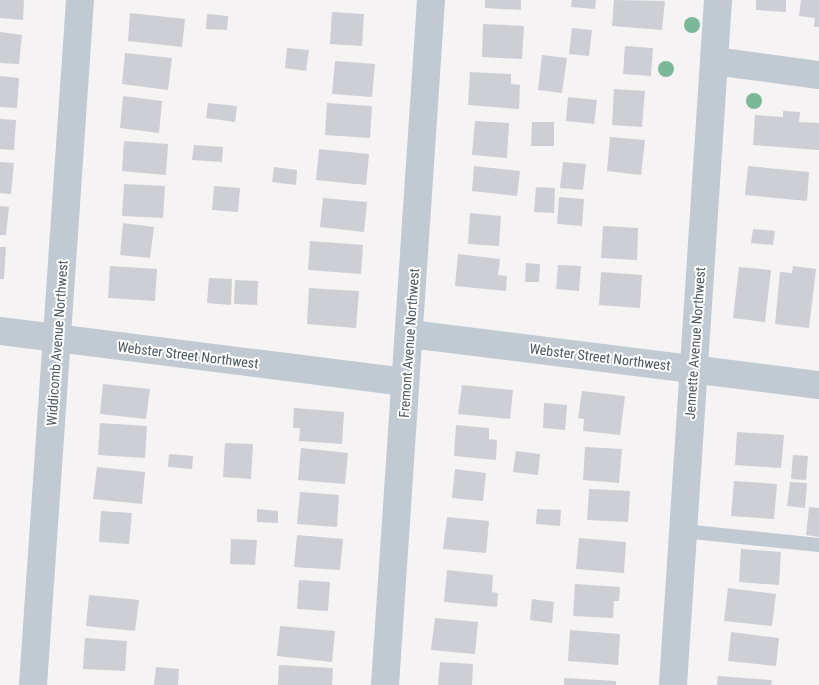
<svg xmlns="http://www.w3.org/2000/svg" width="819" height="685" font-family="'Roboto Condensed',sans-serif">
<rect width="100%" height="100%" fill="#f5f3f3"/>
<g fill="#cdcfd5">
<polygon points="0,0 24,0 23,20 0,18"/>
<polygon points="485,0 521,0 521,10 485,8"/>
<polygon points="572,0 596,0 595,9 571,7"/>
<polygon points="614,0 665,1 662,30 612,26"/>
<polygon points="756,0 786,0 786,12 756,10"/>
<polygon points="801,0 819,0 819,27 814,27 815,18 799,16"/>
<polygon points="332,12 364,14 362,46 330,44"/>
<polygon points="130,13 185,19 182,47 128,41"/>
<polygon points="207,14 228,16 227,30 206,29"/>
<polygon points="483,24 524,26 522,59 482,57"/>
<polygon points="572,28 592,30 589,56 569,54"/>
<polygon points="0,32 22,35 19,64 0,63"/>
<polygon points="625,46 653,48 651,76 623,74"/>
<polygon points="287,48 309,50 306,71 285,68"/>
<polygon points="125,53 172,58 168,90 122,84"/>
<polygon points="542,55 567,58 562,93 538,90"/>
<polygon points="335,61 375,64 372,97 332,94"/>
<polygon points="470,72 511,74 511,84 520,85 519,109 468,105"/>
<polygon points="0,76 19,78 17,108 0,107"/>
<polygon points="614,89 645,91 642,127 612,125"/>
<polygon points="123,96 162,101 159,133 120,128"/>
<polygon points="568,97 597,100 594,124 566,121"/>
<polygon points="208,103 237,106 235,122 206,118"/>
<polygon points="327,103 372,106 370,138 325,135"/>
<polygon points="783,111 800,112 799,122 819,123 819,150 753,145 755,115 783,117"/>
<polygon points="0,119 16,120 14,150 0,149"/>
<polygon points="475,121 509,123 507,158 472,155"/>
<polygon points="532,122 554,122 554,146 531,146"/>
<polygon points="610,137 645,140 641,175 607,171"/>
<polygon points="124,141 168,144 166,175 122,171"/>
<polygon points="194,145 223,147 222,162 192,160"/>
<polygon points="319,149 369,154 366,185 316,180"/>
<polygon points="0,162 14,163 11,194 0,193"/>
<polygon points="563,162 586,164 583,190 560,188"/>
<polygon points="474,166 520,171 517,196 472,191"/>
<polygon points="748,166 809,172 807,201 745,195"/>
<polygon points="274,167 297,170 296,185 272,182"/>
<polygon points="124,184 165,186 163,218 122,216"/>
<polygon points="214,186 240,188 238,212 212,210"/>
<polygon points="536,187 555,188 554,213 534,212"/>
<polygon points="559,197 584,199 582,226 557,224"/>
<polygon points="323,198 367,202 364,232 320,227"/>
<polygon points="0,206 9,207 6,235 0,235"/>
<polygon points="470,213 501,216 499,246 468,244"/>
<polygon points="123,223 154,227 150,258 120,255"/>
<polygon points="603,226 638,228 637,260 601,258"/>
<polygon points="753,229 775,231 773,245 751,243"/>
<polygon points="310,241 363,245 361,274 308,270"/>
<polygon points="0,247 6,247 4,279 0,279"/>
<polygon points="458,254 500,259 498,275 507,276 506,291 455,286"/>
<polygon points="526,263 540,264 539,282 525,282"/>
<polygon points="558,265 581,266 579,291 556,289"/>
<polygon points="110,266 157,269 155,301 108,298"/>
<polygon points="793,266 816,269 809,328 775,324 780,272 792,273"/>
<polygon points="739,267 771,270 765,322 733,318"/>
<polygon points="601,272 642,275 640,308 599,305"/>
<polygon points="209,278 232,279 231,305 207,303"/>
<polygon points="235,280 258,281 257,305 234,304"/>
<polygon points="309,288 359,291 356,328 307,324"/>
<polygon points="103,384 150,389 146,419 100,414"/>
<polygon points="462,385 513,390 510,419 458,414"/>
<polygon points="582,391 625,396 620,435 583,431 584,419 578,418"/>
<polygon points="544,403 567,405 565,430 543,428"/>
<polygon points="294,408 344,412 342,444 299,441 300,428 293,428"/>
<polygon points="100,423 147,426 145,458 98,455"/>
<polygon points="456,425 489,428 489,439 497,440 496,460 454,456"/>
<polygon points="737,432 784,435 781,468 735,465"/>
<polygon points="225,443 253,444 251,479 223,477"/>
<polygon points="585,447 622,449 619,483 583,480"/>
<polygon points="301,448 348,453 345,484 298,480"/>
<polygon points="516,451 540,454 538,475 513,472"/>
<polygon points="169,454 193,456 192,469 168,467"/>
<polygon points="793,455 808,456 806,480 791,479"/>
<polygon points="97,467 145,472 142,504 93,499"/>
<polygon points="455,469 486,473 483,501 452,498"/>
<polygon points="734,481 777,484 774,519 731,516"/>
<polygon points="790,482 807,483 805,508 787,506"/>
<polygon points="589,489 630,491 628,522 587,520"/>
<polygon points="300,492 339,495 337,527 297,524"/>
<polygon points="809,507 819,508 819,537 806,535"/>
<polygon points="257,509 278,511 278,523 257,522"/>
<polygon points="537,509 561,510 560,526 536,524"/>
<polygon points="101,511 132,513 129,544 99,542"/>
<polygon points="447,517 489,521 486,553 443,549"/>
<polygon points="297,535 343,539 340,570 294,567"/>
<polygon points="579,538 626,542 624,573 576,569"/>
<polygon points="231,539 257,540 255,565 230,564"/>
<polygon points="741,549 781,552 779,585 739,582"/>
<polygon points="447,570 493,575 492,592 498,593 497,607 444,602"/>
<polygon points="299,580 330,582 328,611 297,609"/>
<polygon points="575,584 620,587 619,601 614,601 613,618 573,616"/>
<polygon points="728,588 776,594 772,626 724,621"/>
<polygon points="89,595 139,600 135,631 86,626"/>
<polygon points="532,599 554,602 552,623 530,620"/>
<polygon points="435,618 478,622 475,654 431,650"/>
<polygon points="280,626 335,631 332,662 277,656"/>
<polygon points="570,630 620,634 618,665 568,661"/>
<polygon points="731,632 779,638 776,666 728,661"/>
<polygon points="85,638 127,641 125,671 83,669"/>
<polygon points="440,662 473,664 472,685 438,685"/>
<polygon points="279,665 333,668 332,685 278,685"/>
<polygon points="156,667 179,669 178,685 154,685"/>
<polygon points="718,676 772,680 771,685 717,685"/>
<polygon points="564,678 616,681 616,685 564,685"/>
</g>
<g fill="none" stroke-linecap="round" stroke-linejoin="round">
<polyline stroke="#c1cad2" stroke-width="14" points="683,531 819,545"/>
<g stroke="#c1cad2" stroke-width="28">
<polyline points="714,61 819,75"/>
<polyline points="0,331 405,382"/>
<polyline points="410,334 819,385"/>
<polyline points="33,685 80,0"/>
<polyline points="385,685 431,0"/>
<polyline points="673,685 718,0"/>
</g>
</g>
<g fill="#7bb799">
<circle cx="692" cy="25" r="8"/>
<circle cx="666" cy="69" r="8"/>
<circle cx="754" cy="101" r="8"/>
</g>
<g text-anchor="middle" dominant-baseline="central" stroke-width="4" stroke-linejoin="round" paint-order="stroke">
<g font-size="14" fill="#4a5661" stroke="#fff">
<text transform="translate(57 343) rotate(-86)">Widdicomb Avenue Northwest</text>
<text transform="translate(409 343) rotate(-86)">Fremont Avenue Northwest</text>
<text transform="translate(695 343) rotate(-86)">Jennette Avenue Northwest</text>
<text transform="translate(188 355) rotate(7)">Webster Street Northwest</text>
<text transform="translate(600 357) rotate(7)">Webster Street Northwest</text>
</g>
</g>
</svg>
